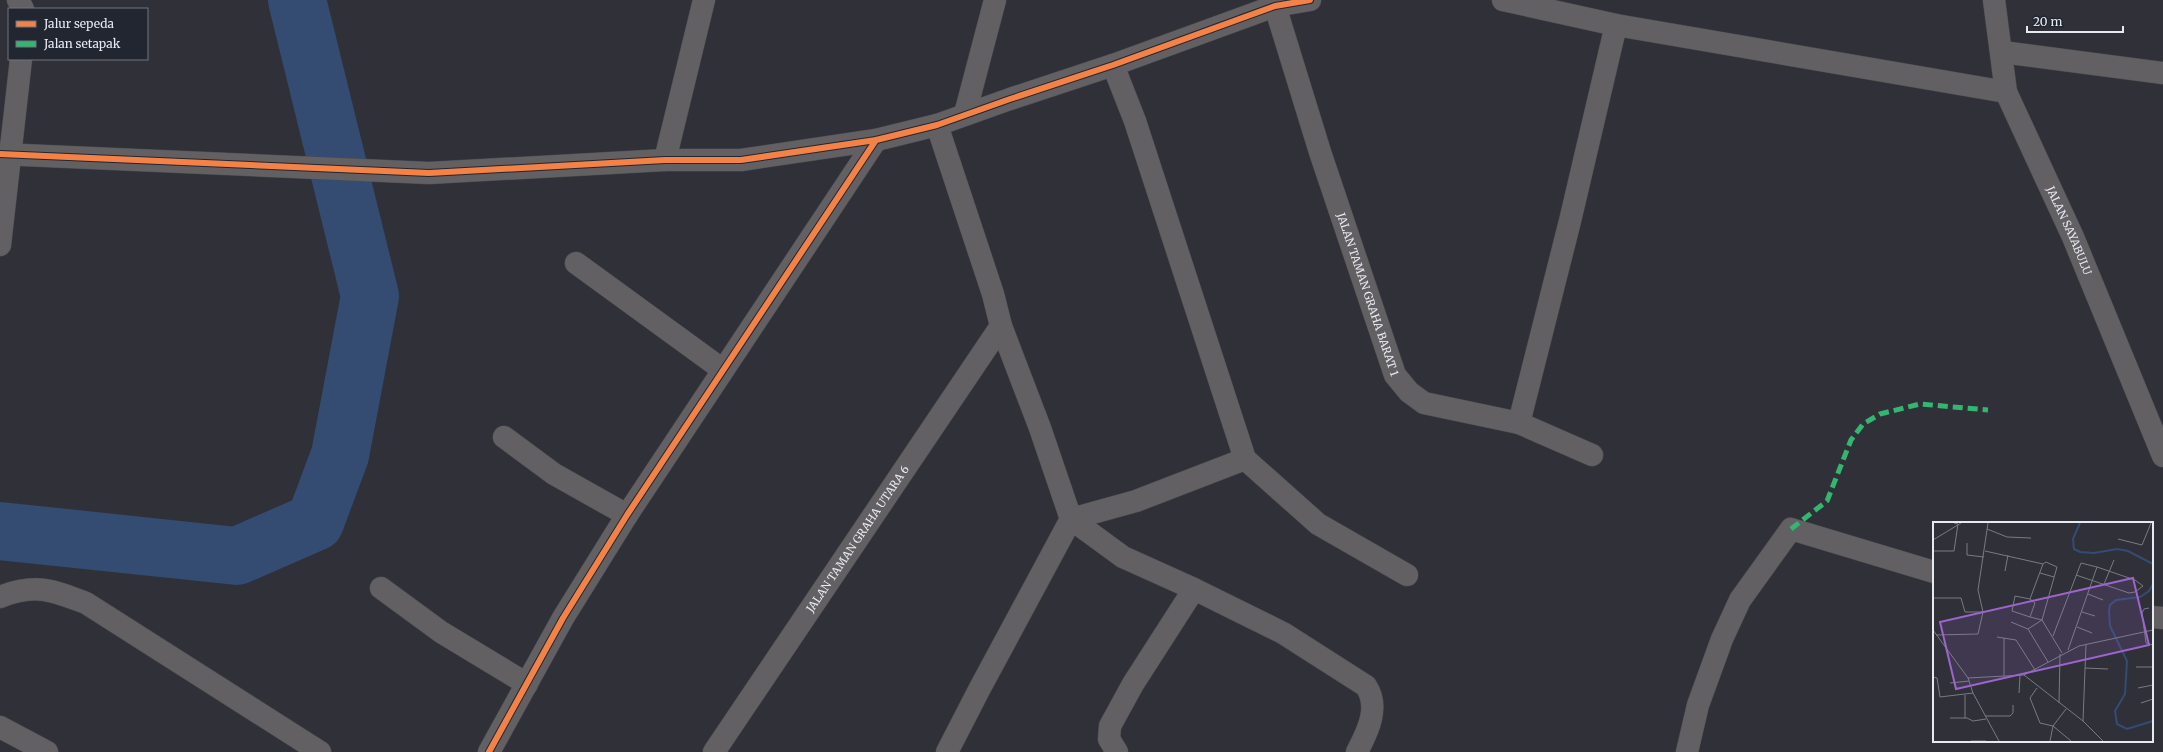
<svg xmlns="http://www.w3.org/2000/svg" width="2163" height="752" font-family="Merriweather,serif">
<rect width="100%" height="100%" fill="#303138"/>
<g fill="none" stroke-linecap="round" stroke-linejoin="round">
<polyline stroke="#344b72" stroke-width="58" points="0,531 237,556 315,522 340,455 370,296 297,0"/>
<g stroke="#4b4c51" stroke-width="23">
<g id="minor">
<polyline points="18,0 23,9"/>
<polyline points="1503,0 1616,25 2006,92"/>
<path id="s1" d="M1994,0L2006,92L2073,237L2163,456"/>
<path id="s2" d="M1275,6L1320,152L1395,375L1409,392L1424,403L1519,423L1592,455"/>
<polyline points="2002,52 2163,73"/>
<polyline points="1113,65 1135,121 1245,459"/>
<polyline points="965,114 995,0"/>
<polyline points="937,125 993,294 1001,326 1040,428 1071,519 1123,557 1194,589"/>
<polyline points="0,154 429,173 665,160 741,160 876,140 937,125 1010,99 1113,65 1275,6 1310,0"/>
<polyline points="665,160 704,0"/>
<polyline points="0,245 21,59"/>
<polyline points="576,263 723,370"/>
<polyline points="1519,423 1570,221 1616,25"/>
<polyline points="504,437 554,474 627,515"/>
<polyline points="381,588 441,632 527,684"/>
<path d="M0,597C35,583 52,590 86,603L320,752"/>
<polyline points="2152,617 2163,618"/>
<polyline points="0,727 47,752"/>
<polyline points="489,752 563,618 627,515 876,140"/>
<path id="s3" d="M714,752L1001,326"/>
<polyline points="947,752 980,688 1071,519 1136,501 1245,459 1318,524 1407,575"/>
<path d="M1117,752L1109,739L1110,726L1133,684L1194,589L1283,633L1366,686C1380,707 1368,731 1357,752"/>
<polyline points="1687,752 1698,705 1722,639 1740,600 1791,529 1934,572"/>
</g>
</g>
<use href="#minor" stroke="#626062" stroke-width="22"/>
<polyline stroke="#33b770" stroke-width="5" stroke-dasharray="10 5" stroke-linecap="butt" points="1791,529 1827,501 1851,440 1863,424 1880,414 1920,404 1988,410"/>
<g stroke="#222631" stroke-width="8">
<g id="cycleway">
<polyline points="0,154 429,173 665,160 741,160 876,140 937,125 1010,99 1113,65 1275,6 1310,0"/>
<polyline points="489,752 563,618 627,515 876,140"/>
</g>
</g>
<use href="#cycleway" stroke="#f48246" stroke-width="6"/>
</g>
<g text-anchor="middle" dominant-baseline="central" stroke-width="4" stroke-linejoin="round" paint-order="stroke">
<g font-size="11" fill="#e8eaf2" stroke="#222631">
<text stroke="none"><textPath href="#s1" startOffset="245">JALAN SAYABULU</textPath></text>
<text stroke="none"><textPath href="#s2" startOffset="303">JALAN TAMAN GRAHA BARAT 1</textPath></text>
<text stroke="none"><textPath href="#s3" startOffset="257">JALAN TAMAN GRAHA UTARA 6</textPath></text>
</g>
</g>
<g transform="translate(1933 522)">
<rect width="220" height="220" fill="#303138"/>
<path fill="none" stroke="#344b72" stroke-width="2" d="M147,1L140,17L141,27L147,30L161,31L184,27L195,29L220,42M220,62L216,69L207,75L183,78L177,83L176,89L177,104L194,139L192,172L182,189L184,202L194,207L220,199"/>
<path fill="none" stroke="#7a7b82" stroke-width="1" d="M54,7L74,15L98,16M185,17L209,23L218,1M0,18L28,1M34,21V33L51,35M0,29H21L25,2L21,1M52,29L110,42L97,77L102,81L97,95L79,89L82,74L97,77M72,49L75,33M107,51L121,55M143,53L196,71L202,70L210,64L202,58L164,45M171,62L181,38M155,72L170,78M0,76H28L32,90H50M216,86L211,87L209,91L213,121L220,123M149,90L162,94M97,95L109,98L129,131M78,100L95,107L109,98L124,45L113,40L110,42M144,105L159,111M95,107L115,140M0,108L35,156L40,171L66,219M3,113L45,112L50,90L45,68L55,1M120,114L148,41L164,45L135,128M64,115L83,118L102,148M153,122L150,199L170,219M203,145H220M152,146L175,147M91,153L150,199M71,154V116M0,155L4,156L7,175L40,171M35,156L91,153L146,124L220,108M17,161L36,159M104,166L97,176L107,201L120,204L138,219M205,166L220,163M86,171L87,154M126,181L127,132M208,181L220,177M52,194H77L80,191V183M17,196H34L40,199L53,197M32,196V173M120,204L133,187M38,219H53M117,219L120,204"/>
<path fill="#9c65ce" fill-opacity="0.15" stroke="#9c65ce" stroke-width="2" d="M200,56L216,123L23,167L7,100Z"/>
<rect width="220" height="220" fill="none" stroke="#e8eaf2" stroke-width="2"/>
</g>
<rect x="8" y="8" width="140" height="52" fill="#222631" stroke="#71747e"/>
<rect x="16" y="21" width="20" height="6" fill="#f48246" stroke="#71747e"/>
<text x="44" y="28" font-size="12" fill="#e8eaf2">Jalur sepeda</text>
<rect x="16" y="41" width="20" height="6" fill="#33b770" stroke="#71747e"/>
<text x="44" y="48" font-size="12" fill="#e8eaf2">Jalan setapak</text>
<path d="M2027 26v6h96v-6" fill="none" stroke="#e8eaf2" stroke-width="2"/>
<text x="2033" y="26" font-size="12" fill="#e8eaf2" stroke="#222631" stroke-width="3" paint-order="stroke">20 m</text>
</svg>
